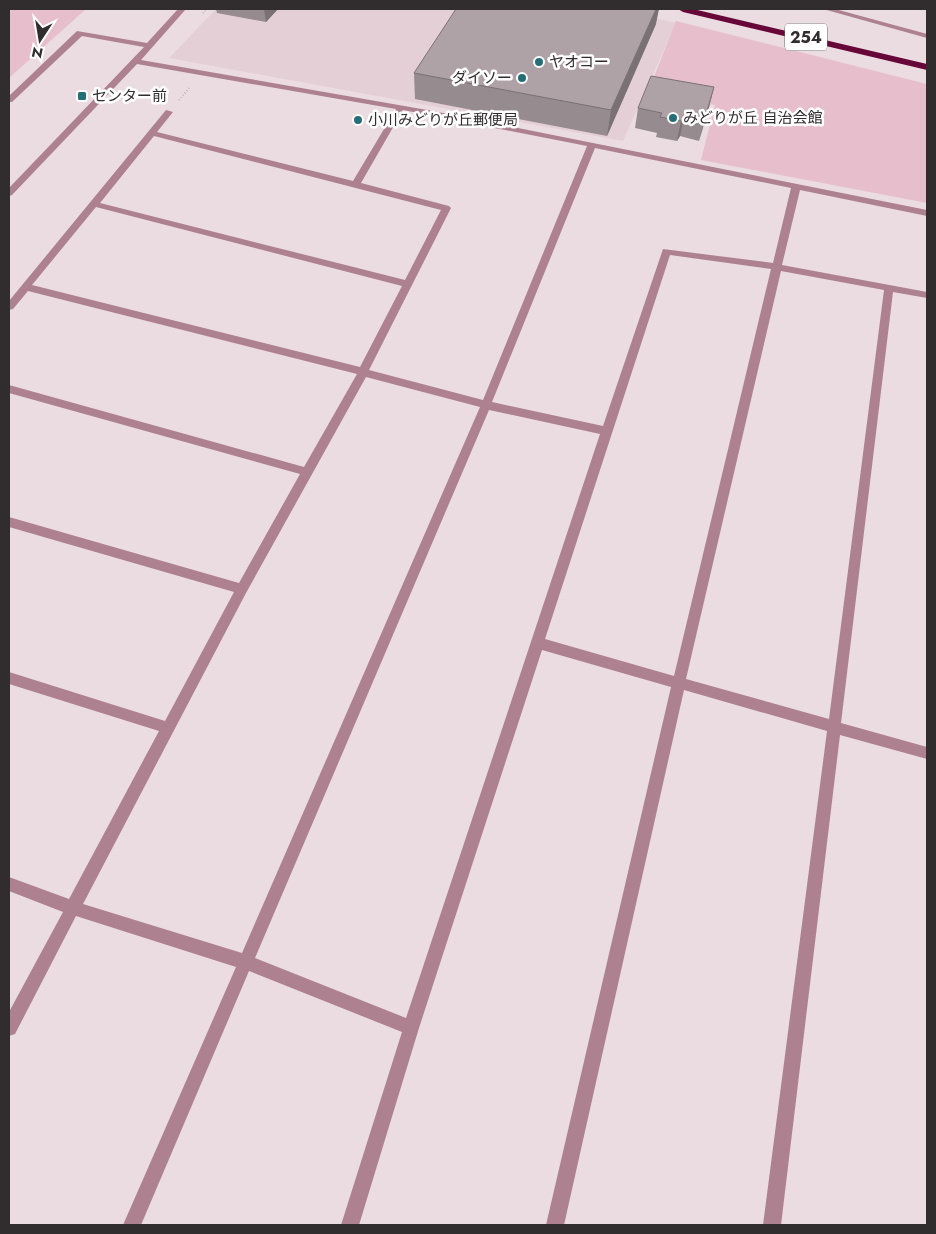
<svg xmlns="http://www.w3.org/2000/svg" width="936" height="1234" font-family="Jost,'Noto Sans JP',sans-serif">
<rect width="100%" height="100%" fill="#eadce0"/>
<polygon fill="#e5cfd6" points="216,9 613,9 676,23 623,141 169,58"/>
<g fill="#e7bfcc">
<polygon points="9,9 86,9 9,78"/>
<polygon points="676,21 927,84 927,203 701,160 715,105 648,92"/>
</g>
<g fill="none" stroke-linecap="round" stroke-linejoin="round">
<g stroke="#9f9598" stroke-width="2" stroke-dasharray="0.5 2.5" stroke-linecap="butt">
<polyline points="203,13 207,9"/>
<polyline points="179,100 189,88"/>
</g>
<g fill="#ae8190" fill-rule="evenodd">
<path d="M178,9H186L141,60L433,111L927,210V216L800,190L782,265L927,292V298L893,292L841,723L927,747V759L840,735L781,1225H763L827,731L684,690L564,1225H546L671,687L542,650L419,1028L359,1225H341L402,1032L249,971L141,1225H123L236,967L76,916L15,1034L9,1036V1012L63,912L9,891V877L69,899L159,731L9,684V672L165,721L234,592L9,527V517L239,583L300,474L9,393V385L304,467L357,374L28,291L13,309L9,310V301L166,110L173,112L157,132L353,181L396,109L137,64L12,195L9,196V188L144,47L82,36L12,102H9V96L77,31L147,43ZM403,110L587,146L483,400L369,370L451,208L449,206L361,183ZM154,136L441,210L405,280L100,203ZM595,148L791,188L773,263L663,249L603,426L492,402ZM96,207L402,286L360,367L32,285ZM670,255L771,269L674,676L545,639ZM781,271L884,290L829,719L686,679ZM366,377L480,407L242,953L83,904L246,593ZM489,410L600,434L406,1018L255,958Z"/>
<polygon points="823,9 835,9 927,34 927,38"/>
</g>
<polygon fill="#670638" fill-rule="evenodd" points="678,9 693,9 927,64 927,70 683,12"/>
</g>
<g fill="#968b8f">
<polygon points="216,9 278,9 266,22 217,13"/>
<polygon points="656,24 607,136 415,99 414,73"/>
<polygon points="714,87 709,107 699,141 680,136 677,141 656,137 657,133 635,128 638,108"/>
</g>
<g fill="#7a7174">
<polygon points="264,9 278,9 266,22"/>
<polygon points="656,9 659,9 656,24 607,136 611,110"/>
<polygon points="714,87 709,107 699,141 704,121"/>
<polygon points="684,116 680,136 677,141 681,121"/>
</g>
<g fill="#afa2a6" stroke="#7a7174">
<polygon points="456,9 656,9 611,110 414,73"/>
<polygon points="651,76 714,87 704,121 684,116 681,121 660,117 662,113 638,108"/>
</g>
<g fill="#256e78" stroke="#fff" stroke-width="2">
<circle cx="539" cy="62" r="5"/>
<circle cx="522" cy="78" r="5"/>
<rect x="77" y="91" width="10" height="10" rx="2.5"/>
<circle cx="673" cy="118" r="5"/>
<circle cx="358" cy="120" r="5"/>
</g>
<g text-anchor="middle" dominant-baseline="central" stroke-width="5" stroke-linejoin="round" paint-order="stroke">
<g font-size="15" fill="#312c2d" stroke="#fff" text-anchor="start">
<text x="549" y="62">ヤオコー</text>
<text x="512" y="78" text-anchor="end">ダイソー</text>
<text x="92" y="96">センター前</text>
<text x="683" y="118">みどりが丘 自治会館</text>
<text x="368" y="120">小川みどりが丘郵便局</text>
</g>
<rect fill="#fff" stroke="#6f6b6c" stroke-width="1" x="785" y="23.5" width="42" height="27" rx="4"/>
<g font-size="16" font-weight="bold" fill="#312c2d">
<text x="806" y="37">254</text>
</g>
</g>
<rect width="936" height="1234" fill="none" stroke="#312c2d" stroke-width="20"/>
<g transform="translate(40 40) rotate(192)" stroke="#ffffff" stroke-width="4" paint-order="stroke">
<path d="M0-4L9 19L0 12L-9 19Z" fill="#312c2d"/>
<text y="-8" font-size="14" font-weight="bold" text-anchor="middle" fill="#312c2d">N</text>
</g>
</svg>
